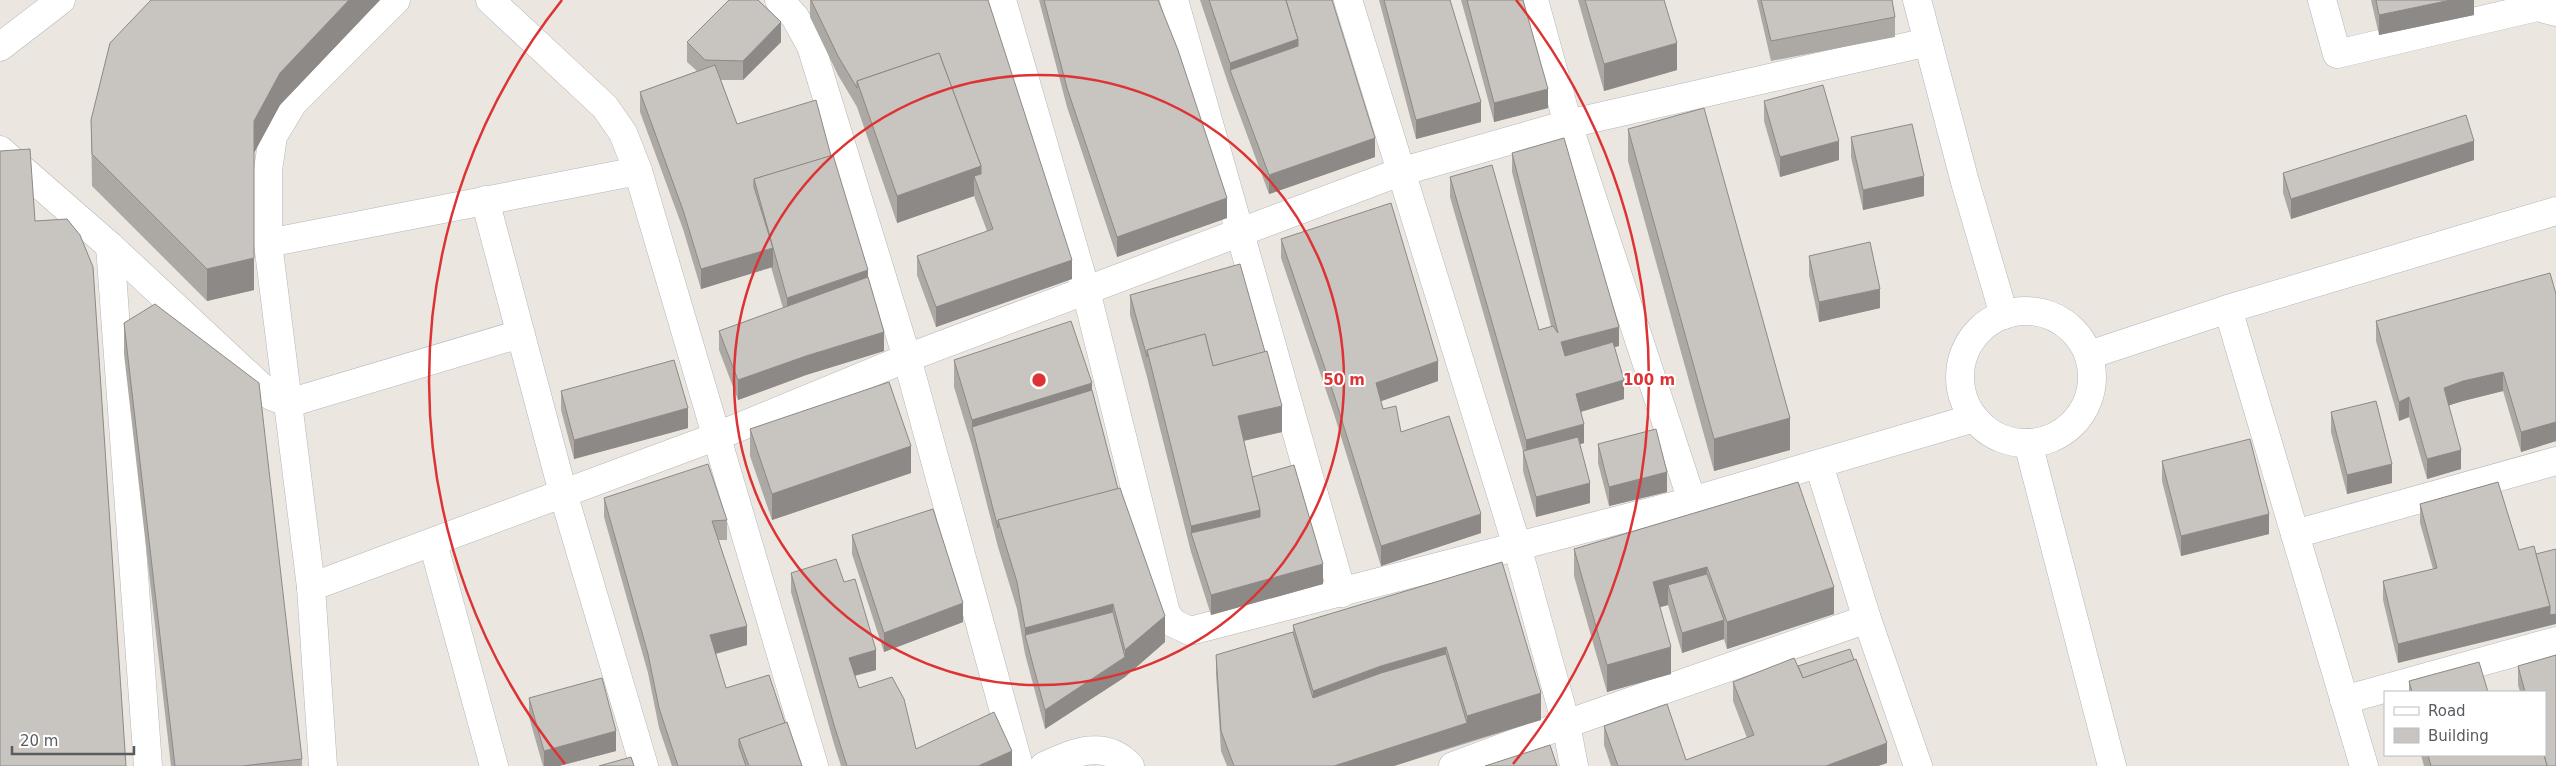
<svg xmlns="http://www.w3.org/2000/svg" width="2556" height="766" font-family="'DejaVu Sans',sans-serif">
<rect width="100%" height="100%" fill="#ebe7e0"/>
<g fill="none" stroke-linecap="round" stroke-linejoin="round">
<g stroke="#b2b6ba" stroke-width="29">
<g id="minor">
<polyline points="490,0 605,107 623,133 638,171 814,766"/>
<polyline points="779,0 795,17 811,46 907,358 1019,766"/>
<polyline points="1002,0 1086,291 1166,613 1173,623 1190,631 1692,501 1974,418"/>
<polyline points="1174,0 1342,593"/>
<polyline points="1348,0 1517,546 1566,724 1574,766"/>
<polyline points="1534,0 1568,124 1692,501"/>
<polyline points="1917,0 1965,182 2004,315"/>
<polyline points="2322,0 2337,54 2537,7 2556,12"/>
<polyline points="0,47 61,0"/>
<polyline points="0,150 110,246 271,396 289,403 520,334"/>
<polyline points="485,200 563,493 644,766"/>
<polyline points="268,243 638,171"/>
<polyline points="110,246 148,766"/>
<polyline points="2228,309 2556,211"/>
<circle cx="2026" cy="377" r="66"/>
<polyline points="2089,355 2228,309 2364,766"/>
<polyline points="2028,443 2112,766"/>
<polyline points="1819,465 1867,619 1918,766"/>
<polyline points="2295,534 2556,461"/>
<polyline points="433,543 494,766"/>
<polyline points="311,587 715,437 907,358 1400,172 1568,124 1928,42"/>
<polyline points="2344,700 2556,641"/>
<polyline points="323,766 311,587 268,243 268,170 273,136 293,103 396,0"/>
<path d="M1044,766C1073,753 1104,738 1130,766"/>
<polyline points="1453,766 1566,724 1867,619"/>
</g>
</g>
<use href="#minor" stroke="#fff" stroke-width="28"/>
</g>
<g fill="#aca9a4">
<polygon points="151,0 380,0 280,105 254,153 254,290 207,301 92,186 91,120"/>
<polygon points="810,0 988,0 1072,279 936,327 917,275 917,256 987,231 974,196 897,223 857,107 838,75 810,17"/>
<polygon points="1039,0 1158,0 1227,218 1117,257 1067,107"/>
<polygon points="1200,0 1332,0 1375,157 1269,194 1230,89"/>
<polygon points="1379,0 1450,0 1481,122 1416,139"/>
<polygon points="1461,0 1523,0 1548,108 1494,122 1468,25"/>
<polygon points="1578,0 1664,0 1677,70 1604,91"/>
<polygon points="1757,0 1892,0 1895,17 1895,37 1771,61"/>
<polygon points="2371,0 2474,0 2474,15 2379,35"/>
<polygon points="687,42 781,42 743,80 721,80 737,124 831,156 868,277 884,351 806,375 738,400 719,350 719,331 783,308 771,267 701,289 683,229 640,112 640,92 697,71 687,62"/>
<polygon points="1764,101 1839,160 1780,177 1764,121"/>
<polygon points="1628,129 1790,450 1714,471 1628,161"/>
<polygon points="1851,137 1924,196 1863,210 1851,157"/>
<polygon points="1512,153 1619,346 1614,347 1624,399 1581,412 1584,443 1580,444 1590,503 1536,517 1523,471 1523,451 1450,197 1450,177 1539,330 1551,326 1512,172"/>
<polygon points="2474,160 2291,219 2283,193 2283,173"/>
<polygon points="1281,239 1438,381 1381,401 1383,409 1481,533 1381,566 1334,414 1281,258"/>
<polygon points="1809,256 1880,308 1819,322 1809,275"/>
<polygon points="2556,294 2556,441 2521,452 2503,391 2463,401 2449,405 2461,469 2427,479 2409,417 2399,421 2376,341 2376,321"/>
<polygon points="1130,295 1282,432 1244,441 1252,477 1323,584 1211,615 1191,552 1147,377 1130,315"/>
<polygon points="124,323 302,759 302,766 171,766 124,354"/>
<polygon points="954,360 1092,390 1118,489 1165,642 1125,677 1045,729 1025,654 1017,609 998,547 972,446 954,387"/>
<polygon points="561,391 688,428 574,459 561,410"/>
<polygon points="2331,412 2392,483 2347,494 2331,432"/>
<polygon points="750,429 911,473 772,520 750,456"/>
<polygon points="1598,444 1667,492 1609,506 1598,463"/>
<polygon points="2162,461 2269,534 2181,556 2162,481"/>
<polygon points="1798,482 1834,614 1727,649 1724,639 1682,653 1668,605 1660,607 1671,674 1607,692 1574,576 1574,549"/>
<polygon points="2498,482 2398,663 2383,600 2383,581 2433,569 2420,523 2420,504"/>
<polygon points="604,498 727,520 727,540 719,540 747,645 716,654 726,688 785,723 802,766 672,766 659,728 648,673 604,517"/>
<polygon points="852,535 963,622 884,652 852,554"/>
<polygon points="1502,562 1541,720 1394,766 1227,766 1221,751 1216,674 1216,655 1293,632 1293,625"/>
<polygon points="791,573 844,582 876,670 855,676 859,688 916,749 1012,766 841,766 834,744 791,592"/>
<polygon points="2556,655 2556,766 2424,766 2421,755 2545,755 2545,692 2520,692 2518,685 2518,666"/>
<polygon points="1798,666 1887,763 1878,766 1611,766 1604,745 1604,726 1686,760 1747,738 1733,701 1733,682"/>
<polygon points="2409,681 2488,692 2409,692"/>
<polygon points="529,698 616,751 559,766 543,766 529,717"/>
</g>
<g fill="#8c8986">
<polygon points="349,0 380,0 280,105 254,153 254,121 280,73"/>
<polygon points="2451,0 2474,0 2474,15 2379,35 2379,15"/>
<polygon points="781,22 781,42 743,80 743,61"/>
<polygon points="1298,39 1298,66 1230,70 1230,63"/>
<polygon points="1677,43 1677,70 1604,91 1604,64"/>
<polygon points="1548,89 1548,108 1494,122 1494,103"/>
<polygon points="1481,102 1481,122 1416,139 1416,120"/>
<polygon points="1375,138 1375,157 1269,194 1269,175"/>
<polygon points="1839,141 1839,160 1780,177 1780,157"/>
<polygon points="2474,141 2474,160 2291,219 2291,199"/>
<polygon points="981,166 980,193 974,176 974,196 897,223 897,196"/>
<polygon points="1924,176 1924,196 1863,210 1863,190"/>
<polygon points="1227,198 1227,218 1117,257 1117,237"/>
<polygon points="773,248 773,267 701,289 701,269"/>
<polygon points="254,258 254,290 207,301 207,269"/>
<polygon points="1072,260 1072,279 936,327 936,307"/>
<polygon points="868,270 868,297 787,325 787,298"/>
<polygon points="1880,289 1880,308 1819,322 1819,302"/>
<polygon points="1619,327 1619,346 1561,361 1561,342"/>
<polygon points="884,332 884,351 806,375 738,400 738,380 806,356"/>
<polygon points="1438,361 1438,381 1376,403 1376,383"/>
<polygon points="2503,372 2503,391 2463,401 2444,407 2444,388 2463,381"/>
<polygon points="1624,380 1624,399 1576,413 1576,394"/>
<polygon points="1092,383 1092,410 972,427 972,420"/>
<polygon points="2409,397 2409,417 2399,421 2399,402"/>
<polygon points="1282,406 1282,432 1238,442 1238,416"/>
<polygon points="688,408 688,428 574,459 574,440"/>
<polygon points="1790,418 1790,450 1714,471 1714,439"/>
<polygon points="2556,422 2556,441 2521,452 2521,432"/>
<polygon points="1584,424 1584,443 1526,460 1526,440"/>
<polygon points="911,446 911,473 772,520 772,494"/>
<polygon points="2461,450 2461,469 2427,479 2427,459"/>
<polygon points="2392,464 2392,483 2347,494 2347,475"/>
<polygon points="1667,472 1667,492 1609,506 1609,487"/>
<polygon points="1590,483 1590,503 1536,517 1536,497"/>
<polygon points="1260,510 1260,536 1191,533 1191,526"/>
<polygon points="1481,514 1481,533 1381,566 1381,546"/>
<polygon points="2269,514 2269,534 2181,556 2181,536"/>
<polygon points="1323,564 1323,584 1211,615 1211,595"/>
<polygon points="1707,567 1707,594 1668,585 1668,605 1653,609 1653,582"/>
<polygon points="1834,587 1834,614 1727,649 1727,622"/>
<polygon points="963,603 963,622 884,652 884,633"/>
<polygon points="1113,604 1113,631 1025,635 1025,628"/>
<polygon points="2550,606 2556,614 2556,624 2398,663 2398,644"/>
<polygon points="1165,616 1165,642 1125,677 1045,729 1045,710 1125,657 1125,650"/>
<polygon points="1724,620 1724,639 1682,653 1682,633"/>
<polygon points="747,626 747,645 710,655 710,635"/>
<polygon points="1446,647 1446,674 1313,717 1313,691 1381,666"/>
<polygon points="1671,647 1671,674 1607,692 1607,665"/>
<polygon points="876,650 876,670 849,677 849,658"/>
<polygon points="1541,693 1541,720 1467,742 1467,716"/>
<polygon points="1467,723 1467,742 1394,766 1334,766"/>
<polygon points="616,731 616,751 559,766 544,766 544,751"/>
<polygon points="1887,743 1887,763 1878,766 1826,766"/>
<polygon points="1012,751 1012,766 978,766"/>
</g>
<g fill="#c8c4bf" stroke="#8c8986">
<polygon points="151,0 349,0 280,73 254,121 254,258 207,269 92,154 91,120 110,43"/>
<polygon points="729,0 758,0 781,22 743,61 705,60 687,42"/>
<polygon points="811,0 988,0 1072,260 936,307 917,256 993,229 974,176 981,174 981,166 939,53 857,81 857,88 838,56"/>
<polygon points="1044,0 1158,0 1178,50 1227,198 1117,237 1067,88"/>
<polygon points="1209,0 1286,0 1298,39 1230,63"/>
<polygon points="1286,0 1332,0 1375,138 1269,175 1230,70 1298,46 1298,39"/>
<polygon points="1384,0 1450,0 1481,102 1416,120"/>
<polygon points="1467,0 1523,0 1548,89 1494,103"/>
<polygon points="1585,0 1664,0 1677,43 1604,64"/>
<polygon points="1761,0 1892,0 1895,17 1771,41"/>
<polygon points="2376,0 2451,0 2379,15"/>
<polygon points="939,53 981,166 897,196 857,81"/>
<polygon points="715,65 737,124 816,100 831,156 754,179 754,187 773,248 701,269 683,210 640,92"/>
<polygon points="1823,85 1839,141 1780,157 1764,101"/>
<polygon points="1704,108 1790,418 1714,439 1628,129"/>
<polygon points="2466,115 2474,141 2291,199 2283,173"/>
<polygon points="1912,124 1924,176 1863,190 1851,137"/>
<polygon points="1564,138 1619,327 1561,342 1565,356 1613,342 1624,380 1576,394 1584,424 1526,440 1450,177 1492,165 1539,330 1553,326 1558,333 1512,153"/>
<polygon points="30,149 35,221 67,219 80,235 93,267 126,766 0,766 0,151"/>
<polygon points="833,155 868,270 787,298 754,179"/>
<polygon points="1391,203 1438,361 1376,383 1383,409 1396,406 1401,432 1449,416 1481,514 1381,546 1334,395 1281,239"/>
<polygon points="1870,242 1880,289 1819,302 1809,256"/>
<polygon points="1240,264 1265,352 1213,366 1205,334 1147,350 1147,357 1130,295"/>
<polygon points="2550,273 2556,294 2556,422 2521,432 2503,372 2463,381 2444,388 2461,450 2427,459 2409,397 2399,402 2376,321"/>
<polygon points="868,277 884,332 806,356 738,380 719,331"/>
<polygon points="155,304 259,383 302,759 242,766 175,766 124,323"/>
<polygon points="1071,321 1092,383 972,420 954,360"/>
<polygon points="1205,334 1213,366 1267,351 1282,406 1238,416 1260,510 1191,526 1147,350"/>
<polygon points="674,360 688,408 574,440 561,391"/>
<polygon points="889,382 911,446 772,494 750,429"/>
<polygon points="1092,390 1118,489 998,520 998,528 972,427"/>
<polygon points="2376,401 2392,464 2347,475 2331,412"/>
<polygon points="1656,429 1667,472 1609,487 1598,444"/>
<polygon points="1578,437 1590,483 1536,497 1523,451"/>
<polygon points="2250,439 2269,514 2181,536 2162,461"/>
<polygon points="708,464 727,520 712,521 747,626 710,635 726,688 769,675 785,723 739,739 739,746 746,766 678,766 659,708 648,654 604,498"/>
<polygon points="1294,465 1323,564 1211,595 1191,533 1260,517 1260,510 1252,477"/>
<polygon points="1798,482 1834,587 1727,622 1707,567 1653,582 1671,647 1607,665 1574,549"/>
<polygon points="2498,482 2519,550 2534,546 2550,606 2398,644 2383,581 2437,568 2420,504"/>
<polygon points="1120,488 1165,616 1125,650 1113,604 1025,628 1017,582 998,520"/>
<polygon points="933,509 963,603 884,633 852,535"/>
<polygon points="2556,549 2556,614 2550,615 2550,606 2536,554"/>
<polygon points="836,559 844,582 855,579 876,650 849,658 859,688 892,677 904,699 916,749 994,712 1012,751 978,766 847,766 834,725 791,573"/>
<polygon points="1502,562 1541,693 1467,716 1446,647 1381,666 1313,691 1293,625"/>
<polygon points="1707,574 1724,620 1682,633 1668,585"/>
<polygon points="1113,612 1125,657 1045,710 1025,635"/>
<polygon points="1293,632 1313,698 1381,673 1446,654 1467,723 1334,766 1234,766 1221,731 1216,655"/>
<polygon points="1850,649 1854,660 1803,678 1798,666"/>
<polygon points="2556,655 2556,766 2547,766 2544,755 2545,755 2545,692 2525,692 2518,666"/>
<polygon points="1794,658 1803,678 1856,659 1887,743 1826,766 1618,766 1604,726 1667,704 1686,760 1754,735 1733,682"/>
<polygon points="2479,662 2488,692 2412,692 2409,681"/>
<polygon points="602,678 616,731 544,751 529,698"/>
<polygon points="787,722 802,766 749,766 739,739"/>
<polygon points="1550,745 1557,766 1485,766"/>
<polygon points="2428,755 2544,755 2547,766 2431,766"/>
<polygon points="631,757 634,766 599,766"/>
</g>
<g fill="none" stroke="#dd3334" stroke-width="2.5">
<circle cx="1039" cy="380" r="305"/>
<path d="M565 764A610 610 0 0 1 562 0M1516 0A610 610 0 0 1 1513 764"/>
</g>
<circle cx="1039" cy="380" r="8" fill="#dd3334" stroke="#fff" stroke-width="2.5"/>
<g font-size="15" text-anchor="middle" font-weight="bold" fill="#dd3334" stroke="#fff" stroke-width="4" stroke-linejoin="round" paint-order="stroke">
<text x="1344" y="385">50 m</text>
<text x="1649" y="385">100 m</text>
</g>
<rect x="2384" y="691" width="162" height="65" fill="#ffffff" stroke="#bcbebf"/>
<rect x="2394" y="707" width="25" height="8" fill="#ffffff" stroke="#bcbebf"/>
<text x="2428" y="716" font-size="15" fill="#585c60">Road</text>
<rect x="2394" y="728" width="25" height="15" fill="#c8c4bf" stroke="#bcbebf"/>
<text x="2428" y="741" font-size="15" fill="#585c60">Building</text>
<path d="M12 746v8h122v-8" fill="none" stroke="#585c60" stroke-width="2.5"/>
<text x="20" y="746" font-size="15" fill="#585c60" stroke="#ffffff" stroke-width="4" paint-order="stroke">20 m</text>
</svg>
